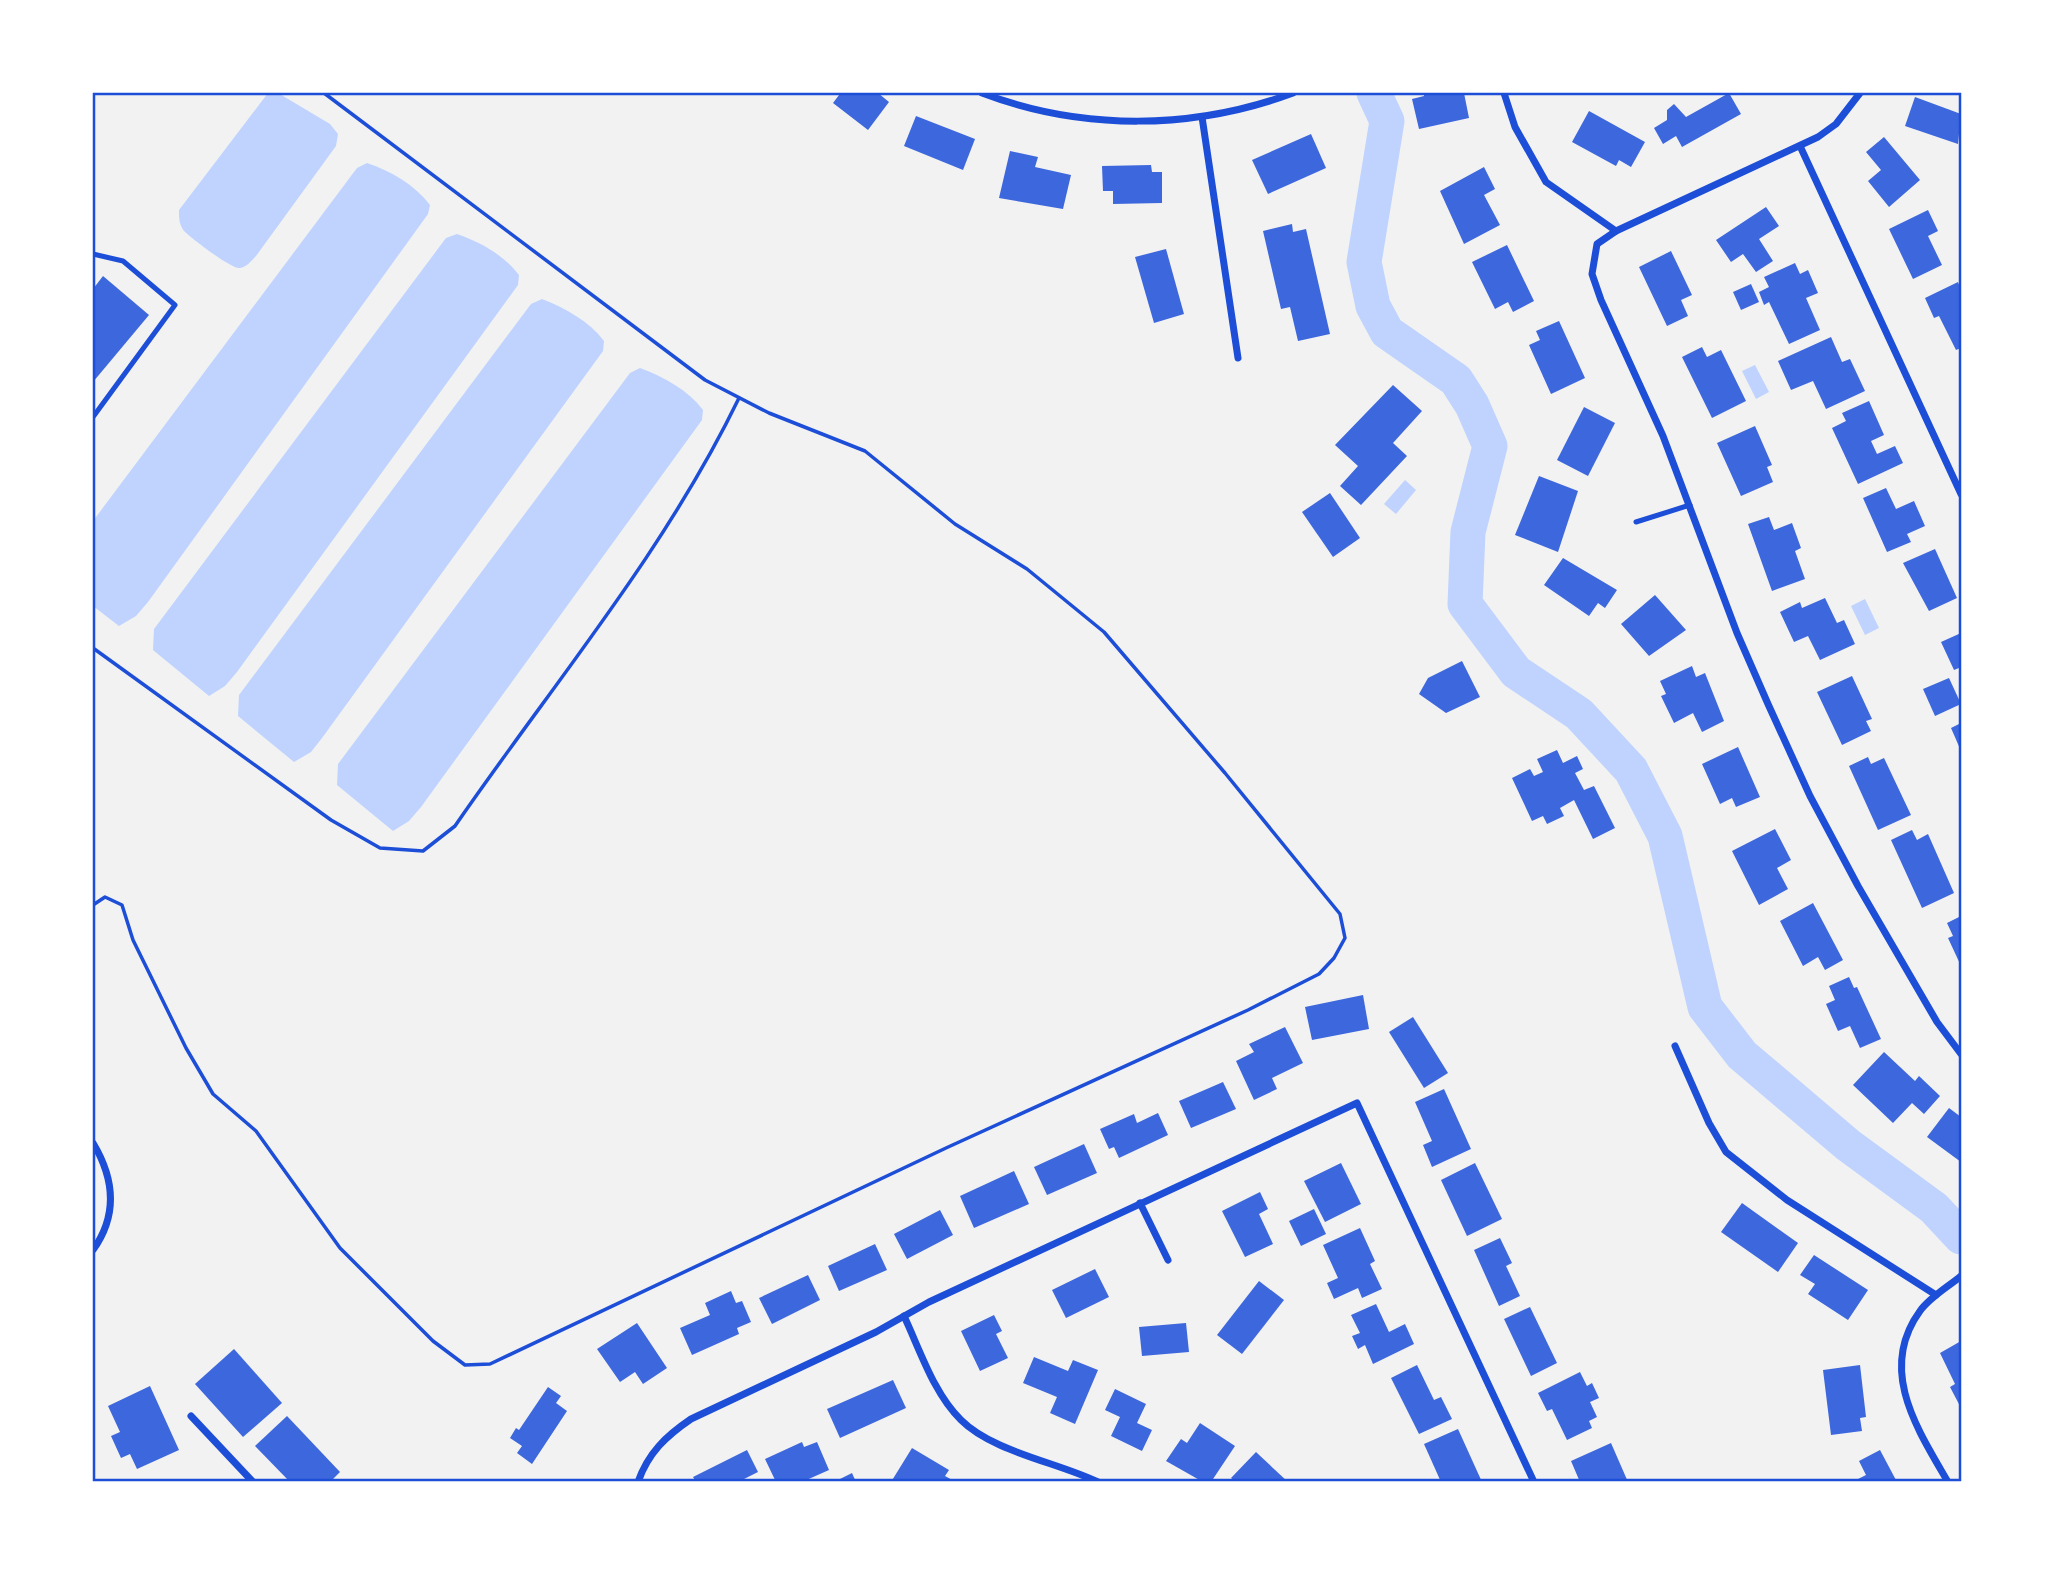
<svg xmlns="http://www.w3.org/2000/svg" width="2054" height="1575" font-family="'PT Sans Narrow',sans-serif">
<rect width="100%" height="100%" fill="#f2f2f2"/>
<g fill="#bfd3fe">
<path d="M268,93H278L330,124L338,134L336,146L256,256C251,261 246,268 239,268C230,268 191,238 184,231C179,224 179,218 179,210Z"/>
<path d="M367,163C391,171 415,185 430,205L428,214L148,602L136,616L119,626L93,606V521L357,168Z"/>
<path d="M457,234C480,242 504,255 519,275L518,285L237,672L225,686L209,696L153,650L154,629L446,238Z"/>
<path d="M542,299C565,308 589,321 604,341L603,351L322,738L311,752L294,762L238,716L239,695L531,304Z"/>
<polygon points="1755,365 1769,392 1756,399 1742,371"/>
<path d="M640,368C664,377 688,390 703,410L702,420L421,807L409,821L393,831L337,785L338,764L630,373Z"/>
<polygon points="1405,480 1416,490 1396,514 1384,504"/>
<polygon points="1865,599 1879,628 1865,635 1851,606"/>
</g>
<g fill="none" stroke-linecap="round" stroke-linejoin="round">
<polyline stroke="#bfd3fe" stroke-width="35" points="1374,93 1387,121 1364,262 1373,306 1387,332 1456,380 1472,405 1490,446 1468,532 1465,604 1516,672 1579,714 1631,770 1665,836 1705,1007 1742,1055 1848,1145 1934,1208 1961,1237"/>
</g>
<g fill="#3d67dc">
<polygon points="835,93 878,93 889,102 868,130 833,103 839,95"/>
<polygon points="1424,93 1464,93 1469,118 1419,129 1412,99 1424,96"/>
<polygon points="1729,93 1741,114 1682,147 1676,136 1663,144 1654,128 1667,120 1667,110 1674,104 1686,117"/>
<polygon points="1915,97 1961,114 1958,144 1905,126"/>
<polygon points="1589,111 1645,142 1631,167 1619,160 1616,166 1572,142"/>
<polygon points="916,116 975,139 963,170 904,146"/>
<polygon points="1311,134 1326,168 1268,194 1252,160"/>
<polygon points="1884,137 1920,180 1889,207 1868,181 1881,170 1866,152"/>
<polygon points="1010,151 1038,157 1035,167 1071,175 1063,209 999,198"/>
<polygon points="1151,165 1152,172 1162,172 1162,203 1113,204 1113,191 1103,191 1102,166"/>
<polygon points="1484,167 1495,189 1484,195 1500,225 1464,244 1440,191"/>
<polygon points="1766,207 1779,226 1759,239 1773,261 1756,272 1743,254 1731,262 1716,240"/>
<polygon points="1928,210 1938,231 1928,236 1942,265 1913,279 1889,229"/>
<polygon points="1292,224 1293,232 1306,229 1330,334 1298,341 1290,307 1281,309 1263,231"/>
<polygon points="1507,245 1534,301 1513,312 1508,302 1495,309 1472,262"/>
<polygon points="1166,249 1184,314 1154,323 1135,257"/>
<polygon points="1671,251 1692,295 1681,300 1688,316 1667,326 1639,267"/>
<polygon points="1795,263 1800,274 1808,270 1818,293 1806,298 1820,330 1789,344 1769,302 1764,305 1759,292 1769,287 1764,277"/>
<polygon points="103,276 149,315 93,382 93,289"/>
<polygon points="1958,282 1961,290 1961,348 1956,350 1939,316 1934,318 1925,298"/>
<polygon points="1751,284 1759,302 1741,310 1733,292"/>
<polygon points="1559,321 1585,378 1551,394 1529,345 1540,340 1536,331"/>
<polygon points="1831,337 1842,362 1850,359 1865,391 1826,409 1813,381 1791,390 1778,361"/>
<polygon points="1702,347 1707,357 1721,350 1746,401 1712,418 1682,357"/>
<polygon points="1393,385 1422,411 1393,443 1407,456 1361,505 1340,486 1358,466 1335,445"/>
<polygon points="1869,401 1884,435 1871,441 1877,454 1895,446 1903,463 1858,484 1832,428 1846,421 1842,413"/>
<polygon points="1584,407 1615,423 1588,476 1557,460"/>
<polygon points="1755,426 1772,465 1767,467 1773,482 1741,496 1717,443"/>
<polygon points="1539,476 1578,491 1558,552 1515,535"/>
<polygon points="1886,488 1896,509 1914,501 1925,526 1907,534 1911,542 1887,552 1863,498"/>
<polygon points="1330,493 1360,538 1333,557 1302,512"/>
<polygon points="1769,517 1774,530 1792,523 1801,548 1795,551 1805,579 1772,591 1748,524"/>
<polygon points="1935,549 1957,598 1929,611 1903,563"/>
<polygon points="1563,558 1617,590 1605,608 1598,603 1589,616 1544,585"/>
<polygon points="1655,595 1686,630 1649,656 1621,624"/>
<polygon points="1825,598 1837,623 1844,620 1855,644 1820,660 1808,636 1794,642 1780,612 1800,602 1802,608"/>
<polygon points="1961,633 1961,673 1959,668 1954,670 1941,642"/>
<polygon points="1462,661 1480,697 1446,713 1419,694 1428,678"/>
<polygon points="1692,666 1696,677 1705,673 1724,721 1702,732 1693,713 1674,723 1661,696 1666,694 1660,681"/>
<polygon points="1852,676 1872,719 1866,721 1871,731 1842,745 1817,692"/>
<polygon points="1949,678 1961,704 1935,716 1923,689"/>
<polygon points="1961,723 1961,751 1951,728"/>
<polygon points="1738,747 1760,797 1736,807 1732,798 1720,804 1702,764"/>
<polygon points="1557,750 1563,763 1577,756 1583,769 1575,773 1584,790 1594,786 1615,828 1593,839 1574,800 1560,808 1564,816 1547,824 1543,816 1532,821 1512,778 1530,769 1534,776 1543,772 1537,759"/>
<polygon points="1868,757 1871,764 1884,758 1911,815 1878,830 1849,766"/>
<polygon points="1775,829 1791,860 1777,868 1788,889 1759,905 1732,851"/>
<polygon points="1912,830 1917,840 1928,834 1954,893 1922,908 1891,840"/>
<polygon points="1813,903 1843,960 1825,970 1818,957 1803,966 1780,921"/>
<polygon points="1961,916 1961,966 1948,938 1953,936 1947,923"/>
<polygon points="1849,977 1854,988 1857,987 1881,1039 1860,1048 1850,1026 1838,1031 1826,1004 1835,1000 1829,986"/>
<polygon points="1363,995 1369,1029 1312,1040 1305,1007"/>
<polygon points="1413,1017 1448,1073 1424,1088 1389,1032"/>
<polygon points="1285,1027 1303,1063 1272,1078 1277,1089 1254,1100 1236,1061 1254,1052 1249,1044"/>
<polygon points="1884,1052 1915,1081 1919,1076 1940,1096 1924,1114 1912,1103 1893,1123 1853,1085"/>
<polygon points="1223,1082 1236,1109 1191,1128 1179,1101"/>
<polygon points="1444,1089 1471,1149 1432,1167 1423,1145 1432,1141 1415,1102"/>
<polygon points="1949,1108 1961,1117 1961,1162 1927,1137"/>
<polygon points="1158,1113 1168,1135 1119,1158 1114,1147 1109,1149 1100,1129 1134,1114 1137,1123"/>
<polygon points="1084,1144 1097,1173 1047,1195 1034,1167"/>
<polygon points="1341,1163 1361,1204 1325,1222 1304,1181"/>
<polygon points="1475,1163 1502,1219 1467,1236 1441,1180"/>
<polygon points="1014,1171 1029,1204 974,1228 960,1196"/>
<polygon points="1260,1192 1268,1209 1259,1214 1273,1244 1245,1257 1222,1211"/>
<polygon points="1742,1203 1798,1243 1778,1272 1721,1232"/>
<polygon points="1314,1209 1326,1234 1301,1246 1289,1221"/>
<polygon points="940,1210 953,1235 907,1259 894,1234"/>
<polygon points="1360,1228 1375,1261 1370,1264 1382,1289 1362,1298 1358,1288 1334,1299 1327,1283 1338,1278 1323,1245"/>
<polygon points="1500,1238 1512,1263 1506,1266 1520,1296 1499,1306 1474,1250"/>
<polygon points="875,1244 887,1270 839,1291 828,1266"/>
<polygon points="1814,1255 1868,1290 1848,1320 1808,1294 1815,1284 1800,1275"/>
<polygon points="1095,1269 1109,1297 1066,1318 1052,1290"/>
<polygon points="808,1275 820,1300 772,1324 759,1298"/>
<polygon points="1259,1281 1284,1300 1242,1354 1217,1335"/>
<polygon points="731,1291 736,1303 742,1301 751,1322 737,1328 739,1334 692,1355 680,1328 710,1315 705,1303"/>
<polygon points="1376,1304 1389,1332 1405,1324 1414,1344 1373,1364 1365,1345 1358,1349 1352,1336 1360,1333 1351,1315"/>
<polygon points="1530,1307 1557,1363 1531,1376 1504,1319"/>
<polygon points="994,1315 1002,1331 996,1334 1008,1358 980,1371 961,1331"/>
<polygon points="637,1323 667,1368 643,1384 635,1372 620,1382 597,1349"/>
<polygon points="1186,1323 1189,1352 1142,1356 1139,1327"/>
<polygon points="1961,1341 1961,1408 1950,1387 1955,1384 1940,1353"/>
<polygon points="234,1349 282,1403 243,1437 195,1384"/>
<polygon points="1034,1357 1068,1371 1073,1360 1098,1370 1075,1424 1050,1413 1057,1397 1023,1383"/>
<polygon points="1417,1365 1434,1400 1441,1397 1452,1419 1419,1434 1391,1378"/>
<polygon points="1860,1365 1866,1417 1860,1418 1862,1431 1831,1435 1823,1370"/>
<polygon points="1580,1372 1587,1386 1592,1383 1599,1398 1590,1402 1597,1417 1589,1421 1592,1428 1567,1440 1552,1409 1547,1411 1538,1393"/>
<polygon points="893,1380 906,1408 840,1438 827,1409"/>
<polygon points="150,1386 179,1450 137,1469 130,1454 121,1458 111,1436 120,1432 108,1406"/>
<polygon points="548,1387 561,1396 556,1403 567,1411 532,1464 517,1453 522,1446 510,1438 516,1428 519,1430"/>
<polygon points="1115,1389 1146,1404 1137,1423 1152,1430 1142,1451 1111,1436 1120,1417 1105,1410"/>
<polygon points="287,1416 340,1472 330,1482 290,1482 255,1446"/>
<polygon points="1200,1423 1235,1446 1211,1482 1203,1482 1166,1461 1181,1439 1187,1443"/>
<polygon points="1458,1429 1482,1482 1441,1482 1424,1444"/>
<polygon points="802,1442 804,1447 817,1442 829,1470 802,1482 776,1482 765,1459"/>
<polygon points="1611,1443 1628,1482 1594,1482 1593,1479 1580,1482 1571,1461"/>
<polygon points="912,1448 949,1470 945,1476 956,1482 891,1482"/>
<polygon points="747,1450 758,1472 738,1482 696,1482 693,1477"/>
<polygon points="1880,1450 1897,1482 1858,1482 1856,1480 1866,1475 1859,1461"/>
<polygon points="1256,1452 1288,1482 1236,1482 1231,1478"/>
<polygon points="852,1473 856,1482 834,1482"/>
</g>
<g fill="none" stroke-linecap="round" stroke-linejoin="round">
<g stroke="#1d4ed8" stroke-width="3.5">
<path d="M93,648L331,820L380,848L423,851L455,826C552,685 664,553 739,398"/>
<polyline points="93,905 105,897 122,905 133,940 186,1048 213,1094 256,1131 340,1248 433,1341 465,1365 490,1364 946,1148 1248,1010 1319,974 1334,958 1345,938 1340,914 1225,773 1104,632 1027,569 955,524 865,451 769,413 705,380 324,93"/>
</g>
<g stroke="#1d4ed8" stroke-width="5">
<polyline points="93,254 123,261 175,305 93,417"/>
<polyline points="1636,522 1690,505"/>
</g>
<g stroke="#1d4ed8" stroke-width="7">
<path d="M982,93C1082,131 1193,130 1293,93"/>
<polyline points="1504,93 1515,127 1546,182 1616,231"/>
<polyline points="1860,93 1836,124 1818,137 1616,231 1597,244 1592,274 1601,300 1663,436 1737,633 1768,704 1810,796 1858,886 1937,1022 1961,1054"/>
<polyline points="1202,117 1238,358"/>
<polyline points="1800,146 1961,494"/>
<polyline points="1675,1046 1709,1123 1726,1152 1787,1200 1936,1295"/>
<path d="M93,1143C114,1178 118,1215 93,1250"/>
<polyline points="1140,1203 1168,1260"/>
<path d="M904,1316C920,1350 934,1394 961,1420C993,1452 1057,1462 1098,1482"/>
<polyline points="191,1416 253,1482"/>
<path d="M638,1482C648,1453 666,1436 691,1419L876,1332L929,1302L1357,1103L1534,1482"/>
<path d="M1948,1482C1918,1430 1877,1370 1920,1311C1930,1297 1948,1287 1961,1276"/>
</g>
</g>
<rect width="2054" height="1575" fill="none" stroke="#ffffff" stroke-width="189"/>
<rect x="94" y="94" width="1866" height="1386" fill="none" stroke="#1d4ed8" stroke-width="2.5"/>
</svg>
